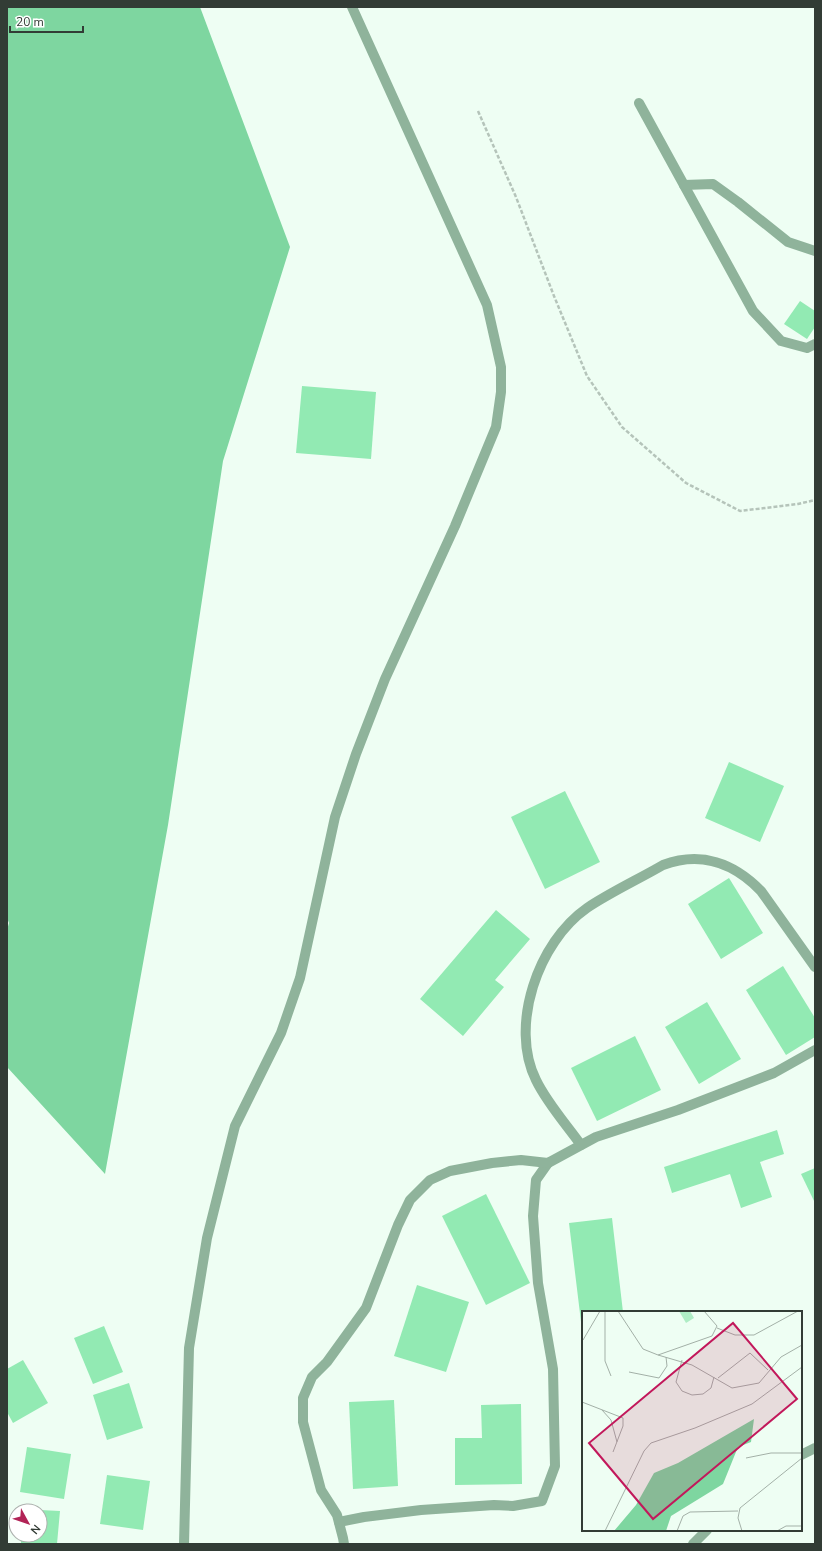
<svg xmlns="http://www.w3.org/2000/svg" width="822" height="1551" font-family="'Nunito Sans',sans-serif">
<rect width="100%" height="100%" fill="#eefef3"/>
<polygon fill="#7ed6a0" points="7,7 200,7 290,247 223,461 168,825 105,1174 7,1067 7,930 9,923 7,918"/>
<g fill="#92eab3">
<polygon points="800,301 815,311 815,327 807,339 784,324"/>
<polygon points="302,386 376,392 371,459 296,453"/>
<polygon points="729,762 784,786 760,842 705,818"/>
<polygon points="565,791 600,862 545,889 511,817"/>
<polygon points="729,878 763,933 721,959 688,904"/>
<polygon points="496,910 530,939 495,980 504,987 463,1036 420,999"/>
<polygon points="783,966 815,1018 815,1037 786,1055 746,990"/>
<polygon points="707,1002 741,1059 699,1084 665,1027"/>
<polygon points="635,1036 661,1090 597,1121 571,1068"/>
<polygon points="777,1130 784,1154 760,1162 772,1197 741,1208 730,1174 672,1193 664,1167"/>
<polygon points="815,1168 815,1203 801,1174"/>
<polygon points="486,1194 530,1283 486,1305 442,1216"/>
<polygon points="612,1218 623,1312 583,1312 582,1330 569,1223"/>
<polygon points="417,1285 469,1302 446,1372 394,1356"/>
<polygon points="104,1326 123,1372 93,1384 74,1338"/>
<polygon points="23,1360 48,1403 13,1423 7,1412 7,1369"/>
<polygon points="129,1383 143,1428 107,1440 93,1395"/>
<polygon points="394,1400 398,1486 353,1489 349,1402"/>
<polygon points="521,1404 522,1484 455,1485 455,1438 482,1438 481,1405"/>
<polygon points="27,1447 71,1454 64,1499 20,1492"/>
<polygon points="107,1475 150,1481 143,1530 100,1524"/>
<polygon points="40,1510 60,1511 57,1544 21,1544 21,1535 40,1535"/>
</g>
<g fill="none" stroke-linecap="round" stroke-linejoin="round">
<polyline stroke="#b5c4ba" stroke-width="2.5" stroke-dasharray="4 2" stroke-linecap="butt" points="478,111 516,197 554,296 587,376 622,427 686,483 740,511 798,504 815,500"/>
<g stroke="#8fb39b" stroke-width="10">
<polyline points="639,103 753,311 781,341 807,348 815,344"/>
<polyline points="684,185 713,184 738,202 788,242 815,251"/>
</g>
<g stroke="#8fb39b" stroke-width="10">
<path d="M581,1145C566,1124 547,1103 536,1080C509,1026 538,942 587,908C609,893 639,879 663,865C701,851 734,863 761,891L815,967"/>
<polyline points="801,1455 815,1448"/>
<polyline points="339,1522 364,1517 421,1510 494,1505 513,1506 542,1501 555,1466 553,1369 538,1283 533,1216 536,1180 548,1163"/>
<polyline points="184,1544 189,1348 207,1238 235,1126 281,1033 300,978 335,817 356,754 385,679 455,526 496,427 501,392 501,367 487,305 352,7"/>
<polyline points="344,1544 343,1538 337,1515 321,1490 303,1422 303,1398 312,1377 327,1362 366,1308 398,1225 410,1200 430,1180 450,1171 492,1163 521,1160 548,1163 596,1137 678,1110 774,1073 815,1050"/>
<polyline points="693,1544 707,1530"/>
</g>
</g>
<g transform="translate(582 1311)">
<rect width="220" height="220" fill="#eefef3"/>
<path d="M97,0H108L112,7L104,12Z" fill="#afedc5"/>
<path d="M172,108L169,131L156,136L141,173L89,205L84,220H32L54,194L72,162L96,152Z" fill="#7ed6a0"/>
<path fill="none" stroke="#a3b0a7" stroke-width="1" d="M23,0V50L29,65M36,0L61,38L76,44L130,25L135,15L122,0M135,17L153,24H172L216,0M1,29L18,0M76,44L110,54L150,77L177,72L199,46L220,34M100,49L94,71L100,80L110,84L121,83L129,77L132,66M47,61L77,67L85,55L84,46M136,67L168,42L186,59M0,91L41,107V115L31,141M20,99L29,109L35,131M164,147L189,142H220M23,220L62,140L69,132L113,117L170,93L220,56M95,220L101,205L108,201L156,200M160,220L156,207L158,197L220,147M195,220L204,215H220"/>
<path fill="#c2185b" fill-opacity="0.15" stroke="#c2185b" stroke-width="2" d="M151,12L215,88L71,208L7,132Z"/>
<rect width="220" height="220" fill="none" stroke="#323c35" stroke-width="2"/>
</g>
<rect width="822" height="1551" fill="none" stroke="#323c35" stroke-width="16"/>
<g transform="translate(28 1523) rotate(130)"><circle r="19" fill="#ffffff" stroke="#adb1ae"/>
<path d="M0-3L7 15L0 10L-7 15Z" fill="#b22356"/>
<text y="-6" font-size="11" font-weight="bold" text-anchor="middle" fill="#323c35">N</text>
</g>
<path d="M10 26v6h73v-6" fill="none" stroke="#323c35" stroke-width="2"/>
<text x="16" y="26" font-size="12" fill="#323c35" stroke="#ffffff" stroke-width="3" paint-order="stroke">20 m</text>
</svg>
